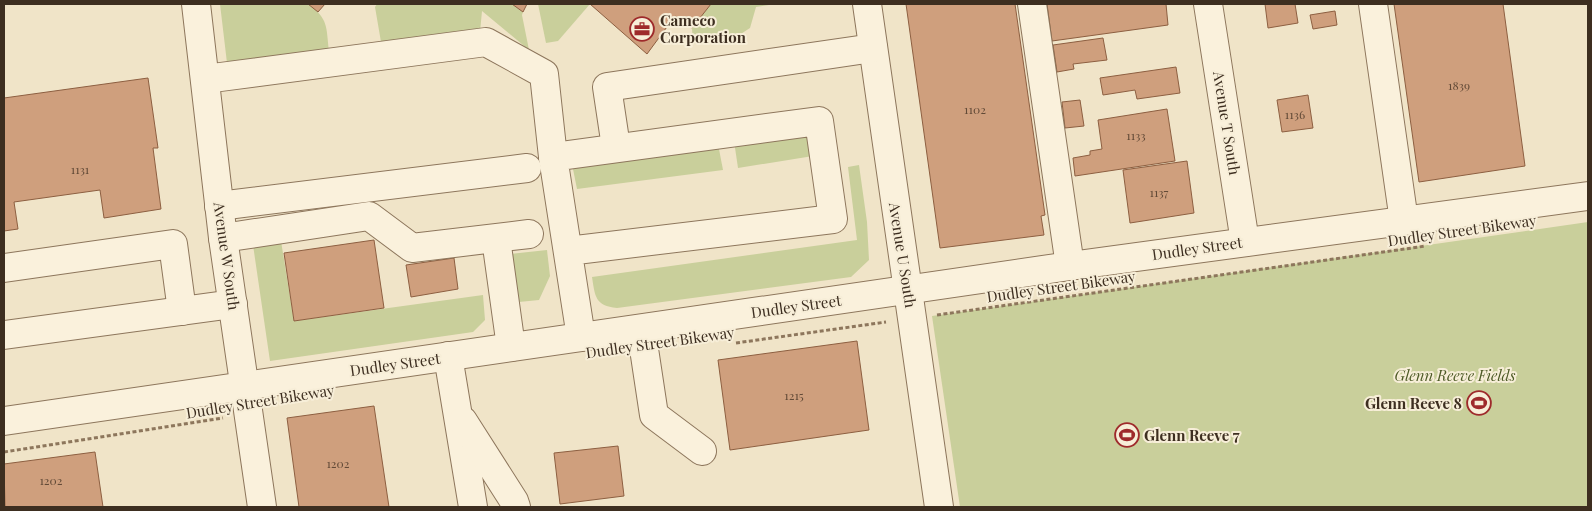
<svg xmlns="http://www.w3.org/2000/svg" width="1592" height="511" font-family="'Playfair Display',serif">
<rect width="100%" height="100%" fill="#f0e4c8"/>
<g fill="#c9cf9b">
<path d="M220,4H308C329,19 326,27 329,51L227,63Z"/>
<polygon points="377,4 512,4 523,12 522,15 529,50 482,11 480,32 381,42 375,7"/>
<polygon points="538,4 590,4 558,41 546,43"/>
<polygon points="711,4 776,4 756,7 750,28 730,41 693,44 692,28"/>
<polygon points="810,129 813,156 738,168 734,141"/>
<polygon points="718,144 723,170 577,189 572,164"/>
<path d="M859,165L867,222L869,260L851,277L617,308C595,306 595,296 592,277L857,240L848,167Z"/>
<polygon points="1588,222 1588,507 960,507 932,316"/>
<polygon points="281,241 294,321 483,295 485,320 473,332 270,361 253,245"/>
<polygon points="547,250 550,276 539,300 519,302 510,254"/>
</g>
<g fill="#cf9f7d" stroke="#8d5f41">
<polygon points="308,4 325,4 318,12"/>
<polygon points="512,4 527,4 523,12"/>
<polygon points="590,4 711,4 692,28 675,16 647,54"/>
<polygon points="906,4 1015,4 1045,215 1041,216 1044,235 940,248"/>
<polygon points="1047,4 1166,4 1168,25 1052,41"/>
<polygon points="1265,4 1295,4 1298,23 1268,28"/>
<polygon points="1394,4 1503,4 1525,166 1419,182"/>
<polygon points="1335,11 1337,25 1313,29 1310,15"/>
<polygon points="1103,38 1107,60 1073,64 1074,69 1057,72 1053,45"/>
<polygon points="1176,67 1180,93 1137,99 1135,90 1103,95 1100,78"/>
<polygon points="148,78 158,148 153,148 161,209 104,218 100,190 14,202 18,229 4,231 4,98"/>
<polygon points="1308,95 1313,128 1282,132 1277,100"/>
<polygon points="1080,100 1084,126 1065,128 1062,102"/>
<polygon points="1167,109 1175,161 1075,176 1073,158 1090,155 1090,151 1102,149 1098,120"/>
<polygon points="1187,161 1194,213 1130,223 1123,170"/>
<polygon points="374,240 384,308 294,321 284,253"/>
<polygon points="454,258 458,289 411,297 406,265"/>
<polygon points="857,341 869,430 730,450 718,360"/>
<polygon points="374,406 389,507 299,507 287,418"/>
<polygon points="618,446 624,496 560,504 554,453"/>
<polygon points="95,452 103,507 5,507 4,464"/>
</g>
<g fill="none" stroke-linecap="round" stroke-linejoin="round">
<g stroke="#8d765c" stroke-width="30">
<g id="minor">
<polyline points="196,4 223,238 262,507"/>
<polyline points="867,4 939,507"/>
<polyline points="1032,4 1070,266"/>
<polyline points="1208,4 1245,242"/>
<polyline points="1373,4 1404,221"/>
<polyline points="205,79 486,42 544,74 553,157"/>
<polyline points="616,147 607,87 873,48"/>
<polyline points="219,206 527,168"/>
<polyline points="223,238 369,216 412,248 529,234"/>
<polyline points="496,239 511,347"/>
<polyline points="568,251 833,219 819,121 553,157 581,337"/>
<polyline points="4,268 173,244 182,311"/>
<polyline points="641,329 654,415 702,451"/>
<polyline points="4,335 233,304"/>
<polyline points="448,356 473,507"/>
<polyline points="4,421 1070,266 1588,196"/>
<polyline points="463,421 514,501 516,507"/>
</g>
</g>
<g stroke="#8d765c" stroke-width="3" stroke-dasharray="4 2.5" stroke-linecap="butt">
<polyline points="937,315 1426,246"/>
<polyline points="736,343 886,322"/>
<polyline points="4,452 223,418"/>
</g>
<use href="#minor" stroke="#faf1dc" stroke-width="28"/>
</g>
<defs>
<g id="office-ring" transform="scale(1.25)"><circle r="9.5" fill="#f7eed8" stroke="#9e2a2b" stroke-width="1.5"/><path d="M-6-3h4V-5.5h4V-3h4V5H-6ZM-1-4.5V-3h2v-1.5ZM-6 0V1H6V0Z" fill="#9e2a2b"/></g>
<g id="stadium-ring" transform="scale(1.25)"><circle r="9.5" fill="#f7eed8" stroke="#9e2a2b" stroke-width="1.5"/><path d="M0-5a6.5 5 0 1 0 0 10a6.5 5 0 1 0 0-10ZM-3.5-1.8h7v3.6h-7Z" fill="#9e2a2b"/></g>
</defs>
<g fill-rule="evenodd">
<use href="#office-ring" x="642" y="29"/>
<use href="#stadium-ring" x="1479" y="403"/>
<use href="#stadium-ring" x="1127" y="435"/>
</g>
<g text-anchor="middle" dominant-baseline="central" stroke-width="4" stroke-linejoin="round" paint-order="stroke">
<g font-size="12" fill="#624a37">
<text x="1459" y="85">1839</text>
<text x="975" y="109">1102</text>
<text x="1295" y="114">1136</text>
<text x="1136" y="135">1133</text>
<text x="80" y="169">1131</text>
<text x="1159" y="192">1137</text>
<text x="794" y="395">1215</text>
<text x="338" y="463">1202</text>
<text x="51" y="480">1202</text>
</g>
<g font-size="15" font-weight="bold" fill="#3d2e20" stroke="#f7eed8" text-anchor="start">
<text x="660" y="20">Cameco<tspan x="660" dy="17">Corporation</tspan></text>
<text x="1462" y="403" text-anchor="end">Glenn Reeve 8</text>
<text x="1144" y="435">Glenn Reeve 7</text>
</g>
<g font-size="15" fill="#3d2e20" stroke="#f7eed8">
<text transform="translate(1227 123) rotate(81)">Avenue T South</text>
<text transform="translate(1462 230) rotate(-8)">Dudley Street Bikeway</text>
<text transform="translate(1197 248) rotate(-8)">Dudley Street</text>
<text transform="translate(903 255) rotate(81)">Avenue U South</text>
<text transform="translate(227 256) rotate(82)">Avenue W South</text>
<text transform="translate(1061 286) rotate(-8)">Dudley Street Bikeway</text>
<text transform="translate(796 306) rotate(-8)">Dudley Street</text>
<text transform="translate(660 342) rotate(-8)">Dudley Street Bikeway</text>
<text transform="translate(395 364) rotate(-8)">Dudley Street</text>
<text transform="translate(260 401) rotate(-9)">Dudley Street Bikeway</text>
</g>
<g font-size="15" font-style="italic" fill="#4d5a26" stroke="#f7eed8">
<text x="1455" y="375">Glenn Reeve Fields</text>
</g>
</g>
<rect width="1592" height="511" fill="none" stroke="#3d2e20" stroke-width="10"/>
</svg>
